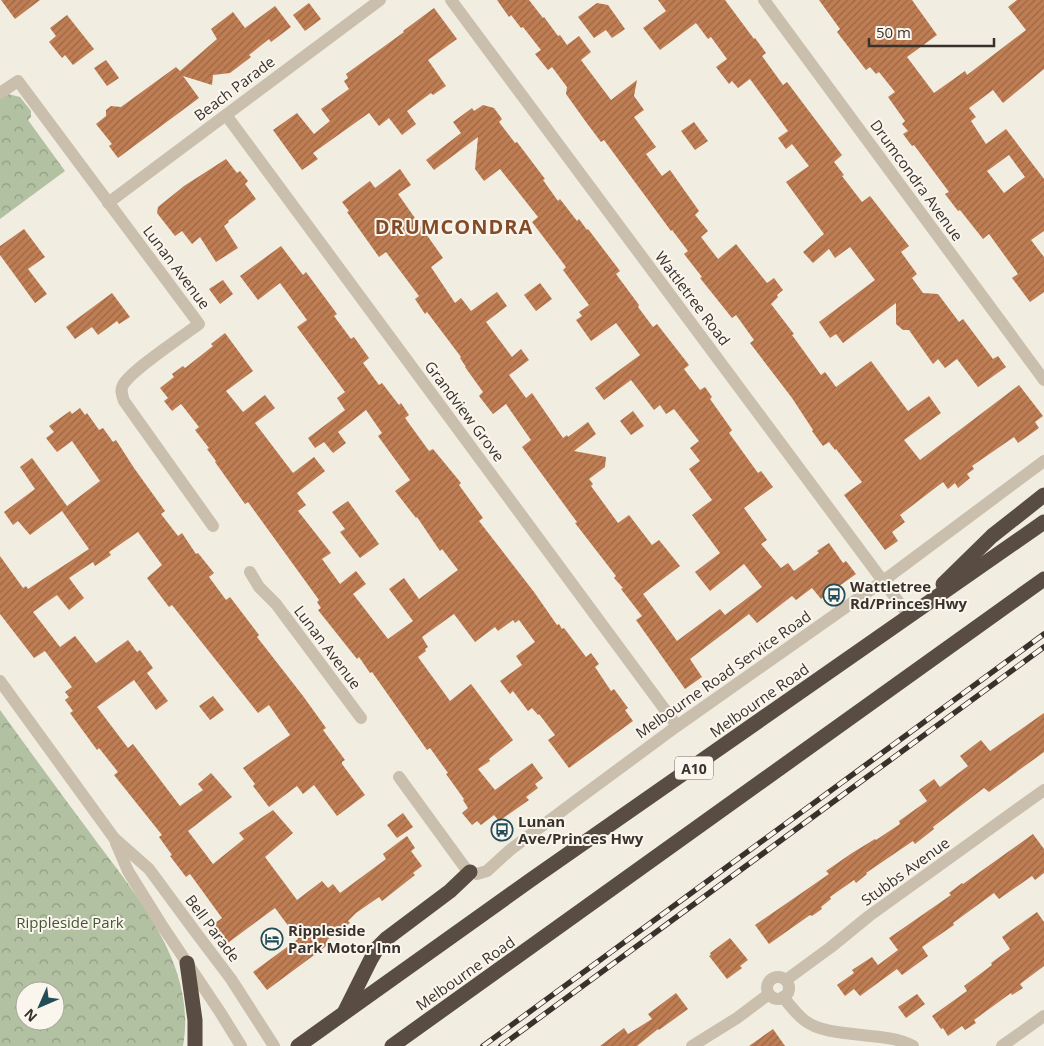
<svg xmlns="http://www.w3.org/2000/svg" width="1044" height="1046" font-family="'Open Sans',sans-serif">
<defs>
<pattern id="park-crowns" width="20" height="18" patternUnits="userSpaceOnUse" patternTransform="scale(1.25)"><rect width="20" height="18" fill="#b2c1a2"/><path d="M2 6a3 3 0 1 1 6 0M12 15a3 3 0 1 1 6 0" fill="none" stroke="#929d84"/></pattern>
<pattern id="building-hatch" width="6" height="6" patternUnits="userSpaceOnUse" patternTransform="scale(1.25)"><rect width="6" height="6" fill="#bf7d53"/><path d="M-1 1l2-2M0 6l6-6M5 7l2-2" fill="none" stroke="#9c6745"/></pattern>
</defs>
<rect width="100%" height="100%" fill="#f2ede1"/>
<g fill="url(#park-crowns)" fill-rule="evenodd">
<polygon points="8,94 20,97 31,111 31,117 28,120 65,171 0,219 0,98"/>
<path d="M0,710C29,750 58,790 88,830C133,892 198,963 183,1046H0ZM25,991H55V1021H25Z"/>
</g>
<g fill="url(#building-hatch)" fill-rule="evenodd">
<polygon points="1,0 40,0 15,19"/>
<polygon points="497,0 529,0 543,18 544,17 558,36 560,35 567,45 579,36 591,52 581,60 611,100 637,80 634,96 644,110 634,117 656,147 646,154 662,176 670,170 699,211 695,215 708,231 701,237 718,259 736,244 767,283 774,278 783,290 777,295 778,297 771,304 794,334 792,335 821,375 825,372 836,387 871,361 908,411 929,396 941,413 904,440 920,460 1019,385 1043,416 1035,422 1039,428 1018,443 1014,437 972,466 974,469 967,474 970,478 958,488 955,483 948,489 943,482 900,515 905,522 892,532 898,541 885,550 844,495 862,482 836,449 835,450 829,442 823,446 812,431 813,430 792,398 750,343 754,340 736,315 732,318 700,278 702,277 684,254 688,251 672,230 671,231 604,140 601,142 586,122 566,94 567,87 552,67 548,70 535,54 541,50 523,27 521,28 511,15 509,17"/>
<polygon points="658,0 725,0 754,39 755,38 766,53 762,56 783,85 787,82 842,155 834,162 844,175 842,176 862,202 870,196 909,246 901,252 917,274 912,278 923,293 938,294 959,322 963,319 993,359 998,356 1006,367 978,387 957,359 945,368 938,359 933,364 909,330 903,330 896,324 896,303 843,343 836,334 830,338 819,322 875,280 850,247 835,258 829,249 813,263 803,252 824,234 786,182 809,166 792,144 786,149 778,138 788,131 750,79 738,88 732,81 729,84 716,67 727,59 711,37 708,39 696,23 660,50 643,28 666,11"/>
<path d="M819,0H912L937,35L907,57L934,93L965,71L967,75L1026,30L1008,7L1017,0H1044V69L1003,103L993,90L969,108L976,117L971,121L986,144L1006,129L1044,179V231L1031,240L1044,257V292L1030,302L1012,278L1018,274L989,234L983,239L960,210L958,211L945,194L949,192L914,145L912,146L903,134L908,131L902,124L905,121L888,97L895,92L879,72L876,74L870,67L866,70L837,32L840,29ZM1009,155L1025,177L1004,193L987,171Z"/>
<polygon points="309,3 321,19 305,31 293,15"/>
<polygon points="597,3 608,5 625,29 612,38 606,30 594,38 578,17"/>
<polygon points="275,6 291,27 271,42 269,39 249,55 251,57 230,73 213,75 212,85 183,76 199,98 118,158 109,146 112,144 96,124 106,116 106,110 111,106 121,107 176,67 180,71 217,39 211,29 233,12 245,28"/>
<polygon points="434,8 457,39 428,60 446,86 433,95 431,93 407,111 416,124 402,135 389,118 379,126 369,113 313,153 318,159 302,170 273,130 297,113 314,134 330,121 321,109 349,89 344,81 348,78 346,74 404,32 403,31"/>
<polygon points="67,15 94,49 73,65 65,55 62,58 49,42 56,36 50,28"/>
<polygon points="106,60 119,78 107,86 94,68"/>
<polygon points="483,105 494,108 502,119 499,122 515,143 517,142 545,179 543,180 558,201 560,199 577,221 579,219 587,230 588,229 620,271 616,274 639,305 638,307 653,327 657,324 689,365 684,369 700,390 705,387 712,397 710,399 732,430 729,433 758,473 761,471 773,487 744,508 767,540 761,544 781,568 788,563 794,571 819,553 817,551 829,543 843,563 846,561 856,574 821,599 812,588 796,600 792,596 757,623 749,614 690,659 702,677 685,689 636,620 642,616 621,589 623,588 614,578 616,576 575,523 577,522 571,514 522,447 531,440 506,404 493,414 479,396 483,392 465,367 466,367 460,358 461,357 427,312 425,314 415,299 419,296 386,252 379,257 347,212 349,211 342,202 370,181 375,188 400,169 411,185 398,194 443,258 431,267 455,303 461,298 471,311 497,292 507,306 486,322 512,357 521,349 529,360 509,375 526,398 532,393 563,438 567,435 568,437 588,422 596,434 574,451 606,457 605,467 589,479 593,484 591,486 618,523 629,515 652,545 659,540 680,566 643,594 677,641 720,609 725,615 762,587 744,564 710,591 695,572 720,553 692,515 712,500 689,469 700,461 690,448 699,441 674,409 666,414 660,405 654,410 631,380 604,400 595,388 640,355 616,323 591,341 576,320 582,316 579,312 589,305 563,270 566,267 532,222 538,217 500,169 484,181 475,169 478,137 434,170 426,160 461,133 453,122 472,108 474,111"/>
<polygon points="694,122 708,141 695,150 681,131"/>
<polygon points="226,159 237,173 240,171 248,181 245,184 256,199 228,221 229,222 224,226 238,248 216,262 200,237 192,244 182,231 175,236 157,213 158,207 184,186"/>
<polygon points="24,229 45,257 28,269 47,294 35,303 0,255 0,246"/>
<polygon points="281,246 303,275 306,272 337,314 334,316 351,339 354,337 369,358 363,363 379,385 382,383 399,405 401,403 409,415 405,418 429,451 433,449 461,483 459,485 483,518 479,521 534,592 557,625 559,624 562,629 564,628 586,657 591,653 599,664 595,667 611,691 614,689 628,708 625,710 633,721 569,768 548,740 555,735 539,714 538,715 532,708 528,711 513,691 510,694 500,681 522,665 516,656 535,642 519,620 515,623 513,620 498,631 495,627 475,642 454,614 422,637 428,647 425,649 426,651 418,657 450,701 471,684 513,740 489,759 490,761 478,769 495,790 532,763 543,778 535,784 538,788 526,797 529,800 499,821 494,815 481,825 477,821 472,825 462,813 468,808 463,800 464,799 446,774 448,773 430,748 427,750 372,672 370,673 359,657 357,659 318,610 321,608 317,602 319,600 248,502 245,504 215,462 216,461 207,449 209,448 195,430 199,427 181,404 172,411 164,401 168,398 160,388 174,377 172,374 183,366 185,368 213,346 211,344 225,333 253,371 226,391 243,412 265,395 275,408 255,423 293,473 314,457 325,471 297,493 306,505 298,511 331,553 322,559 340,584 356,571 366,584 353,594 388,639 413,621 389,589 404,578 419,599 458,570 442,549 440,551 417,517 416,518 395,491 410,480 378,436 382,433 366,410 338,432 346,443 333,453 324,442 315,448 308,438 345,410 337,398 345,392 297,327 307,320 280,283 258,300 240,276"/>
<polygon points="223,280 233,294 220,304 209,289"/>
<polygon points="540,283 552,299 536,311 524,295"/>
<polygon points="112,293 130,317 119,324 117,321 98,335 92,327 75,339 66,327"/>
<polygon points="80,408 85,415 87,413 99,430 103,428 113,442 116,440 134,468 165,511 161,514 178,536 182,533 196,554 198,553 214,573 209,577 226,600 230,597 259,635 257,637 303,696 326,728 323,730 345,760 342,762 342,764 365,795 337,816 314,785 303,794 297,786 269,807 253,786 255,784 243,768 290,735 269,705 258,713 172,605 169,607 147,578 162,565 138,532 109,552 111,555 95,566 93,562 69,578 84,598 69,610 57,595 33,612 60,647 75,636 96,663 128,640 137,652 140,650 153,668 147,673 168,701 156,710 134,680 97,707 128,748 133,744 180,806 203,790 198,784 211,773 232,797 188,831 213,864 244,839 239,833 273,810 293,833 265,857 297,900 322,881 328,888 333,884 340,893 386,859 383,854 407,836 415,848 411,851 422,866 413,873 415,875 382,901 379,897 356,913 348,921 350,923 327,940 329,944 267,990 253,972 298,939 275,908 225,945 211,926 222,918 190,874 186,877 170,856 172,855 159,837 162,835 114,775 118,772 99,748 97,750 70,713 73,711 65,700 69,697 65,692 72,687 45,651 34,658 0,614 0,556 23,588 26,586 28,589 89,549 62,511 30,535 18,521 13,525 4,512 35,489 20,467 32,458 67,506 100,481 72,441 57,452 46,438 54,432 49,426 70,411 72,414"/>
<polygon points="633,411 644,426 631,435 620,421"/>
<polygon points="348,501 379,544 360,558 340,532 345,529 332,512"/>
<polygon points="213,696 224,710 210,720 199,706"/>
<polygon points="1044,713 1044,752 989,792 984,788 933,827 934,829 915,844 913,841 866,873 867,874 856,883 854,880 830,897 831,899 821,907 822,909 812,916 810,915 769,944 755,925 829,874 826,871 852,853 875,839 876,840 900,824 899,821 927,801 919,790 934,779 940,787 968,766 960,756 981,740 990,751"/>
<polygon points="403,813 413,827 397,838 387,825"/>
<polygon points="1033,834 1044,849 1044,873 1035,880 1032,876 999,899 994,893 953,923 954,925 922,947 928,956 902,975 897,969 860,996 854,989 845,996 837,985 854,973 852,970 872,957 878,965 898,950 889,938 951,895 949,893 962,883 963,884"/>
<polygon points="1037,912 1044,922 1044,966 1020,984 1023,988 1012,995 1011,993 974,1020 976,1023 965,1030 962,1026 948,1036 943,1028 941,1029 932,1016 967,991 964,986 992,965 991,963 1010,949 1002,937"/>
<polygon points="730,938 748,960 740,966 742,968 727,979 709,956 711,955 710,953"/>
<polygon points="676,993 688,1009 659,1030 658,1029 637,1046 600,1046 624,1028 628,1034 652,1019 648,1014"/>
<polygon points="917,994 925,1004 906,1018 898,1007"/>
<polygon points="773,1029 785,1046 749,1046"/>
</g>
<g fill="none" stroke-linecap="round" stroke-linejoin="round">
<g stroke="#cabfad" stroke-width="12">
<polyline points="451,0 909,616"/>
<polyline points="764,0 1044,380"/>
<path d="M0,93L18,81L199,324C183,336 130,371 123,385C120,390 122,395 124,401L213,526"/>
<polyline points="226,115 677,726"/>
<polyline points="108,203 380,0"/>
<polyline points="250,572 259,587 276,604 361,718"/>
<polyline points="0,681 114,838 149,869 194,930 231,979 274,1046"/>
<polyline points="399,777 466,869 477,874 487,871 510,850 574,802 677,726 883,581 1044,461"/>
<polyline points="116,843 128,871 161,924 220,1012 241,1046"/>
<circle cx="778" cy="988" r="11"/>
<polyline points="786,980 831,947 869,916 1044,790"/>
<path d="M783,997C790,1005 796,1014 804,1020C828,1040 885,1030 913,1046"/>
<polyline points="692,1046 737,1018 769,994"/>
<polyline points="1002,1046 1044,1016"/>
</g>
<g stroke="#594d43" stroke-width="15">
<polyline points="943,584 992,536 1044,495"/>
<polyline points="187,963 195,1020 195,1046"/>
<polyline points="345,1011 371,959 378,947 386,939 450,891 470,872"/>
<polyline points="298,1046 532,879 1044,522"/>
<polyline points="392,1046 1044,579"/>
</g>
<g stroke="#39322c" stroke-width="5.5">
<g id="rail">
<polyline points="483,1046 1044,634"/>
<polyline points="501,1046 1044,647"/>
</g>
</g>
<use href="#rail" stroke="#faf6ee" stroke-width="4" stroke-dasharray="11" stroke-linecap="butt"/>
</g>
<defs>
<g id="bus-ring" transform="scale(1.125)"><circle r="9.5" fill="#faf6ee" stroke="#234d58" stroke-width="1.5"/><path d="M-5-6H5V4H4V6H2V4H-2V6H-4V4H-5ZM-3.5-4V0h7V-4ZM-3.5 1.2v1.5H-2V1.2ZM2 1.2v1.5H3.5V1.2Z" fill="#234d58"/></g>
<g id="hotel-ring" transform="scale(1.125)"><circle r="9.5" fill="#faf6ee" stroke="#234d58" stroke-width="1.5"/><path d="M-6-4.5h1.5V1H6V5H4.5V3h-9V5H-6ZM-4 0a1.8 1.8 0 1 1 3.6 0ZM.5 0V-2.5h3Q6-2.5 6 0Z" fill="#234d58"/></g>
</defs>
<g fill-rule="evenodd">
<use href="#bus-ring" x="834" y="595"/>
<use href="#bus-ring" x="502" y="830"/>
<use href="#hotel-ring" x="272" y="939"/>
</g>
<g text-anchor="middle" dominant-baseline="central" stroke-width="4" stroke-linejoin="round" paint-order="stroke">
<rect fill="#faf6ee" stroke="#736d66" stroke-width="1" x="675" y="756.5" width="38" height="23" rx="4"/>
<g font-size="14" font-weight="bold" fill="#39322c">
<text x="694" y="768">A10</text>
</g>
<g font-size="15" fill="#39322c" stroke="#faf6ee">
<text transform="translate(234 88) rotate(-37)">Beach Parade</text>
<text transform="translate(917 180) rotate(54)">Drumcondra Avenue</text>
<text transform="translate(177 267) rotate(53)">Lunan Avenue</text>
<text transform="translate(693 298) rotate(53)">Wattletree Road</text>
<text transform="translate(465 411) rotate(53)">Grandview Grove</text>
<text transform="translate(328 647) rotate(53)">Lunan Avenue</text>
<text transform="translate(723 674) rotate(-35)">Melbourne Road Service Road</text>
<text transform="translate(759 700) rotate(-35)">Melbourne Road</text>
<text transform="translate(905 871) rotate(-36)">Stubbs Avenue</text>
<text transform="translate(213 928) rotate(53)">Bell Parade</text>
<text transform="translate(465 973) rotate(-35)">Melbourne Road</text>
</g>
<g font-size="15" font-weight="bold" fill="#39322c" stroke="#faf6ee" text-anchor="start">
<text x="850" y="586">Wattletree<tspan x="850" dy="17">Rd/Princes Hwy</tspan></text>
<text x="518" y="821">Lunan<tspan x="518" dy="17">Ave/Princes Hwy</tspan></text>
<text x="288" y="930">Rippleside<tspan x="288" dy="17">Park Motor Inn</tspan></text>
</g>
<g font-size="15" fill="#435631" stroke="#faf6ee">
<text x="70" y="922">Rippleside Park</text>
</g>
<g font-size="20" font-weight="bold" letter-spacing="1" fill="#834c29" stroke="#faf6ee">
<text x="454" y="226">DRUMCONDRA</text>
</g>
</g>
<g transform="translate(40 1006) rotate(225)"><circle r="24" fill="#faf6ee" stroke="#ada8a0"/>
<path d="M0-4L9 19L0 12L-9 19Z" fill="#234d58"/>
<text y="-8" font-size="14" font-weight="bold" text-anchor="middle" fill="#39322c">N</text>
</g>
<path d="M869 38v8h125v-8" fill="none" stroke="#39322c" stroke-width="2.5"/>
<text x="876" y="38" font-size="15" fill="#39322c" stroke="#faf6ee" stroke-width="4" paint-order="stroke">50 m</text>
</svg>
